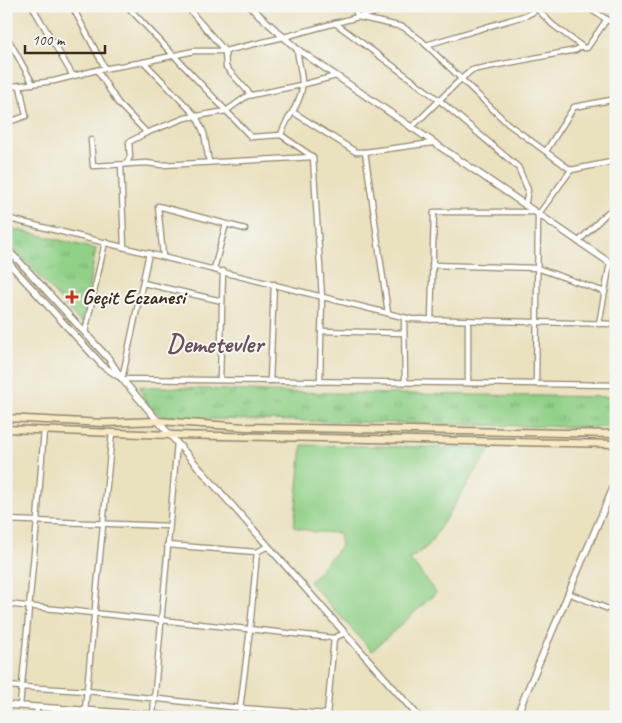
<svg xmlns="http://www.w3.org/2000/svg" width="622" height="723" font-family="Caveat,sans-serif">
<defs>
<pattern id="park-tufts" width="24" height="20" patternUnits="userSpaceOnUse" patternTransform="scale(1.25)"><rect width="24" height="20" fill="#90d087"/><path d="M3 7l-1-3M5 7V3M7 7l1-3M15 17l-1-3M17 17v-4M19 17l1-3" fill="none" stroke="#77a96e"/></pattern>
</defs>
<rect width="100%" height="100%" fill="#f6f6f2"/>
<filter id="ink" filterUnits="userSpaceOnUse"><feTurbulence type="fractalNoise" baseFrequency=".02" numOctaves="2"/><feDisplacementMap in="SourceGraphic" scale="10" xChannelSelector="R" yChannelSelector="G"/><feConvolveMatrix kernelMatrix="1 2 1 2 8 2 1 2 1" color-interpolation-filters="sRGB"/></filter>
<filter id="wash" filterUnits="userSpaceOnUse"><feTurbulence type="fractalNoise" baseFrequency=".0096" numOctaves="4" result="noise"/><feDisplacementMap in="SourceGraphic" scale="20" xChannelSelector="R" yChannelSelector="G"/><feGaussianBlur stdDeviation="1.12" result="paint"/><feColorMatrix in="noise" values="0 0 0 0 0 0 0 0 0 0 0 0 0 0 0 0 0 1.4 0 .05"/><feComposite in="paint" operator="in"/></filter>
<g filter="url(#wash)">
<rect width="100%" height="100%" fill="#eae1bf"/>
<polygon fill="#90d087" stroke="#667d52" points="302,445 491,448 428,546 410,559 436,593 372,651 309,582 341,546 339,533 315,532 294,527"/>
<g fill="url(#park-tufts)" stroke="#667d52">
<polygon points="6,227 96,249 82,324 25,261 6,246"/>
<path d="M140,386L268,392L616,397V428L167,418C153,412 143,402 140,386Z"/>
</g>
</g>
<g filter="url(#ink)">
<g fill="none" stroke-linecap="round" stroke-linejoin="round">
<g stroke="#92866e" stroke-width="7">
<g id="minor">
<polyline points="32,6 73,76"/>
<polyline points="72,6 105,68"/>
<polyline points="127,6 251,137 281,135"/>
<polyline points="186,6 225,51 226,67 251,95"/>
<polyline points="353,6 358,17 403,27 421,40 508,124 571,170"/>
<polyline points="585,6 616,25"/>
<polyline points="536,8 553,25 584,48 587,48 607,19"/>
<polyline points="335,23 439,100 518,167 528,190 525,206"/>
<polyline points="6,35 33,84"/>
<polyline points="426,45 527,15 533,12 537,6"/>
<path d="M297,49C298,61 303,76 302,88C300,106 285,119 281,135L313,157L322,297L320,381"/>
<polyline points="144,62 196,116 204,133 209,162"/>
<polyline points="97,70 118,103 147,133"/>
<polyline points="6,87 54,81 97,70 144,62 194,51 225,51 284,37 398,6"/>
<polyline points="293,112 356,152 365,152"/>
<polyline points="6,123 26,116 20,86"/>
<polyline points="411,128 461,79 472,70 576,50 580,47"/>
<polyline points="91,140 93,166 146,163 162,165 313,157"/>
<polyline points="546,151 574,107 616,99"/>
<polyline points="126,164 130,157 129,142 146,133 185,118 226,111 247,96 301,85 336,76"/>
<polyline points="121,165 124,247"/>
<polyline points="6,218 411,319 616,324"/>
<polyline points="578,242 608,212 616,211"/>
<polyline points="149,253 122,379 616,385"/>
<polyline points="163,256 158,206 245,229"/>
<polyline points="432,265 537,268 605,292"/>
<polyline points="214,269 226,224"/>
<polyline points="143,283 222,301"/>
<polyline points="388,313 365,152 432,143"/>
<polyline points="404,318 405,382"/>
<polyline points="431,320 434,212 534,212"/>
<polyline points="599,324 610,263"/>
<polyline points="321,331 404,333"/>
<polyline points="85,333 105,242"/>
<polyline points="220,380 223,271"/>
<polyline points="270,381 274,284"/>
<polyline points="468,383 468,320"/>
<polyline points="536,384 538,215 571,170 616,161"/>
<polyline points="615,385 615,324"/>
<polyline points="6,520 169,526"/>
<polyline points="167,545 257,552 268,546"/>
<polyline points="568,593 616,612"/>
<polyline points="6,604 334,638 345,633"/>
<polyline points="6,686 87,691 240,708 327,714"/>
<polyline points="20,706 37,521 44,430"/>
<polyline points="85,710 112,433"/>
<polyline points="153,714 177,443"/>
<polyline points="327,715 334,638"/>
<polyline points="36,717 37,707"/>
<polyline points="239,717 250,629 257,552"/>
<polyline points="614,717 616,712"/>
</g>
</g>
<g stroke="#92866e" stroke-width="8">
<g id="tertiary">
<polyline points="249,6 297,49 616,267"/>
<polyline points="6,249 18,260 109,359 122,379 170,435 419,717"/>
<polyline points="6,260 103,366 118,376"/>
<polyline points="6,705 186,717"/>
<polyline points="516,717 616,481"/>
</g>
</g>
<g stroke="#92866e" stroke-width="9">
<g id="secondary">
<polyline points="6,418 104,423 158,421 246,427 616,434"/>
<polyline points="6,429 170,435 616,444"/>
</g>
</g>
<use href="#minor" stroke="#fff" stroke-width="4.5"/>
<use href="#tertiary" stroke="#fff" stroke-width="5.5"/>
<use href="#secondary" stroke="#f6e9c3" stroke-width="6"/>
</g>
</g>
<path fill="#c8321e" stroke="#f6f6f2" stroke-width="2" d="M69.5 289.5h5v5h5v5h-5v5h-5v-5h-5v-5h5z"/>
<g text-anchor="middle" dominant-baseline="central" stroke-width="4" stroke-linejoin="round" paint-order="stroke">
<g font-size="21" font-weight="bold" fill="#3b2a1e" stroke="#f6f6f2" text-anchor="start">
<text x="82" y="297">Geçit Eczanesi</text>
</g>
<g font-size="26" font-weight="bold" fill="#6a505b" stroke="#f6f6f2">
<text x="215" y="343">Demetevler</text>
</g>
</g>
<rect width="622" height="723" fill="none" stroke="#f6f6f2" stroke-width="25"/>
<path d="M25 45v8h80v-8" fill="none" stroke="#3b2a1e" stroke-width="2.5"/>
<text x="32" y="45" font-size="15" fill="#3b2a1e" stroke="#f6f6f2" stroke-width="4" paint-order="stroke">100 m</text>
</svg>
